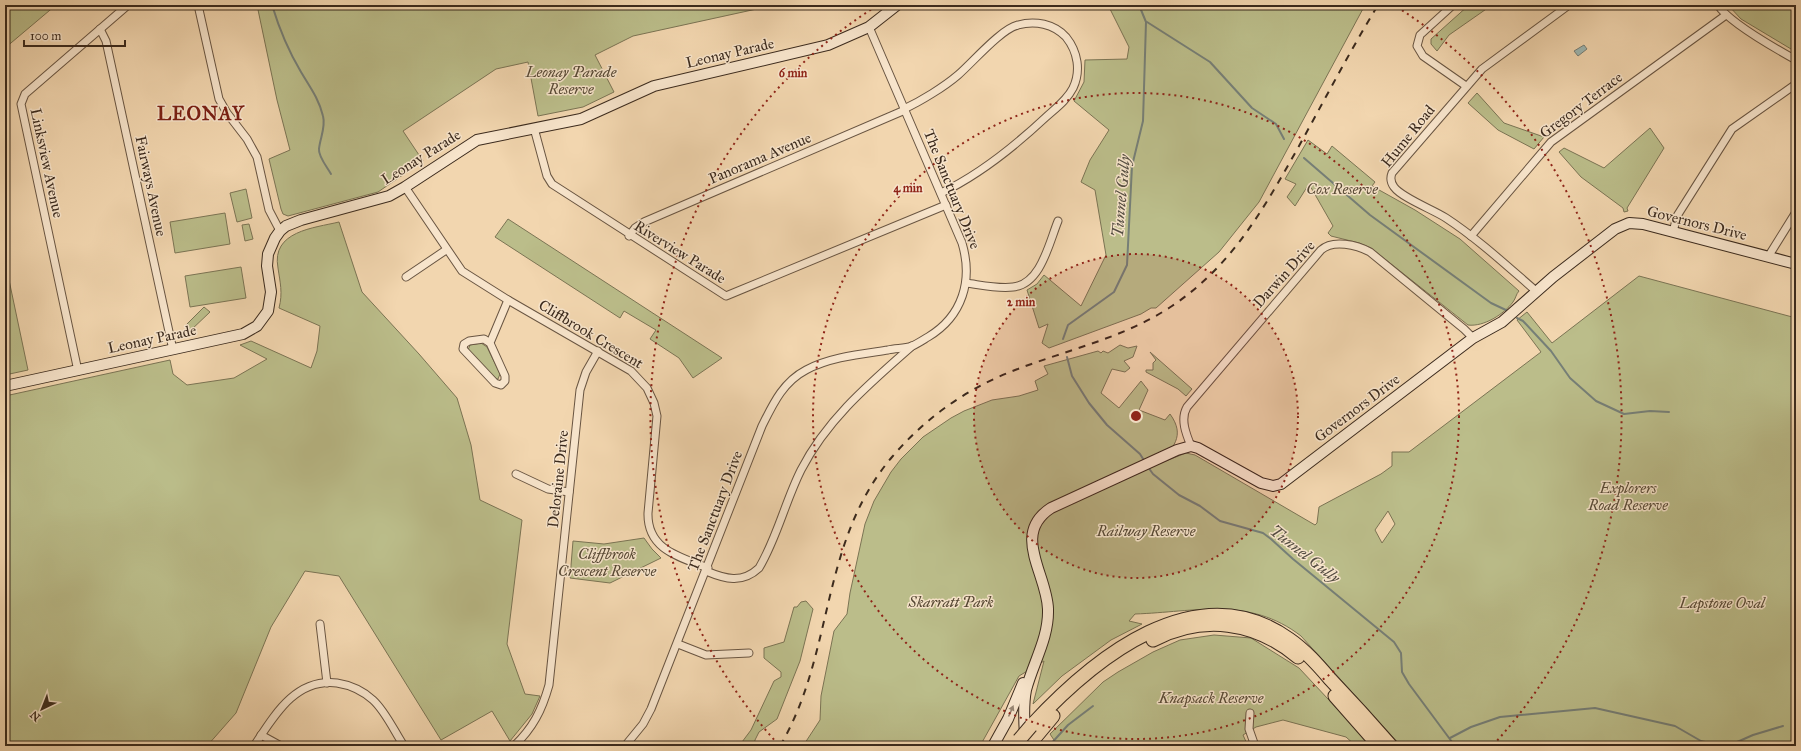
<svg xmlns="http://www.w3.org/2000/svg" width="1801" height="751" font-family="'IM FELL Great Primer',serif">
<rect width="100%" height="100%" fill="#f2d6af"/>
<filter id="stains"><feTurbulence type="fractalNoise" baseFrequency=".005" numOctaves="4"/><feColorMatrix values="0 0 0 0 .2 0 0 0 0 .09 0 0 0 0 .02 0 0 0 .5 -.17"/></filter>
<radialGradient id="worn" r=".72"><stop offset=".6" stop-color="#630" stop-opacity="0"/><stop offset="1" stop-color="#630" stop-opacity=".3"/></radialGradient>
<g fill="#bbbd8a" stroke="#7b7454" fill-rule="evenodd">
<polygon points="5,5 56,5 5,48"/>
<polygon points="257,5 775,5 633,36 595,55 614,92 583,107 538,116 528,62 496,69 403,131 423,161 378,192 288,216 283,214 281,209 269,159 290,150 277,100"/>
<polygon points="1108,5 1365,5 1259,202 1219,252 1156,308 1151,308 1141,314 1049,348 1042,343 1048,324 1039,328 1027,290 1037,284 1044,275 1081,306 1106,255 1095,190 1081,182 1090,160 1109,130 1074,101 1084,82 1085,60 1127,59 1129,47"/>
<polygon points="1469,5 1492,5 1449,35 1437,51 1431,44 1431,39"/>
<polygon points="1728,5 1796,5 1796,52 1741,19"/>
<polygon points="1477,93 1504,123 1544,137 1534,149 1498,130 1468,103"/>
<polygon points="1650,128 1664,148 1627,208 1628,211 1624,212 1623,208 1581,177 1559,152 1564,148 1604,168"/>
<path d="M1308,140L1327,154L1332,146L1375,182L1372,186L1415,210L1460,239L1519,291C1516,294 1516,298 1513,302C1504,314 1484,327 1468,325L1371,248L1359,243L1331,236L1328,233L1333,226L1309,184L1295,206L1287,197L1296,184L1285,179Z"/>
<polygon points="246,189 252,218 237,222 230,193"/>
<polygon points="225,213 230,244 175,253 170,222"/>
<polygon points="508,219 722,358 693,378 679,358 650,339 656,330 624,311 620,318 495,237"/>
<path d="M339,222L362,292L419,354L457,398L471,445L480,500L522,520L507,644L525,694L540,696L532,714L510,741L492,711L441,740L339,576L305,571L271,627L236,713L207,746H5V396L170,360L173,374L187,385L234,378L267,359L240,345L251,341L311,368L317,351L320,326L279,308C283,293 280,282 278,268C271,231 314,228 339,222Z"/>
<polygon points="249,224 253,239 245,241 242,225"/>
<polygon points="5,261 28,370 5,375"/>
<polygon points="241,267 246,298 190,307 185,276"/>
<path d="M1639,276L1796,318V746H1401L1301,636C1249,596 1195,612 1135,614L1129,621L1142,624L1111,640L1062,676L1033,704L1044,661L1019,676L980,746H803L820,720L821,696L834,631L847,614L850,593L865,524L874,501L891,472L901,459L923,437L951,418L964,411L992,400L1019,396L1038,390L1035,381L1048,374L1044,366L1098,351L1101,353L1103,351L1108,353L1120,345L1128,348L1137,346L1133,357L1124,361L1130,368L1125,372L1112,369L1101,393L1119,408L1141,381L1148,390L1139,410L1165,420L1170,414C1186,436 1173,448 1158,464L1186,453L1195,455L1315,525L1317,523L1319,507L1381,474L1392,466V452H1409L1541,352L1517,320L1527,312L1552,343ZM1388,511L1395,524L1382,543L1375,530Z"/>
<polygon points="204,307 210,312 190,331 185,326"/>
<polygon points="481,343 487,347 500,374 498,379 495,379 468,350 470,345"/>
<polygon points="1150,352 1192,389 1186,396 1178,389 1146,372 1146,370 1153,370 1153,363 1156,360"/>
<polygon points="644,538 652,549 661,558 610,583 570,578 573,541 604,544"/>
<polygon points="806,601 813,609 800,661 777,719 759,732 755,740 754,746 739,746 751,730 774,681 781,677 781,672 764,658 764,648 784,642 794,607 797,607 801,602"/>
<polygon points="1214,635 1251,638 1299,668 1372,746 1356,746 1346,737 1283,720 1256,727 1243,735 1248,746 1058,746 1050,734 1103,682 1118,672 1153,652 1180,640"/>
</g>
<polygon fill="#9db7b3" stroke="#767f77" points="1584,45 1587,49 1578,56 1574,51"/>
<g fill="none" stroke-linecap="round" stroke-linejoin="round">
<g stroke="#767f77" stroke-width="2">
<path d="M272,5C279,28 289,52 301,72C310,87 319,99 323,116C326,127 320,138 319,149C318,156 327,167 331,174"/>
<polyline points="1792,5 1796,7"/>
<polyline points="1147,22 1210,62 1252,108 1276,124 1284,139"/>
<polyline points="1304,158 1370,215 1491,303 1508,311"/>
<polyline points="1517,318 1523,321 1551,351 1570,378 1596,401 1624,414 1650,411 1669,412"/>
<polyline points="1063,339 1068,325 1114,292 1127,265 1132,166 1143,121 1146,22 1139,5"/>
<polyline points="1067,357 1072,376 1089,403 1107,425 1140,454 1145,462"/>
<polyline points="1148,467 1153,474 1179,495 1200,506 1220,521 1263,533 1271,539 1293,559 1394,642 1401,653 1402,672 1409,684 1455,746"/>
<polyline points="1450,738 1471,727 1500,717 1595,708 1675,726 1701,741 1721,746"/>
<polyline points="1049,746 1068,725 1093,706"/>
<polyline points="1728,746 1753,735 1783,726"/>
</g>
<g stroke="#695542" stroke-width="9">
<g id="street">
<polyline points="198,5 219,99 227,113 247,139 257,157 269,210 280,231"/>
<polyline points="1453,5 1420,35 1417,46 1423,56 1466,86"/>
<path d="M1718,5C1728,22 1778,50 1796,60"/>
<polyline points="100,29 106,41 173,350"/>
<path d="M904,109C921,101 944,87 958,75C973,62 1001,29 1018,25C1035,20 1054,24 1066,37C1078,52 1081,71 1073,88C1067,100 1056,108 1046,117C1015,146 979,175 941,193"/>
<polyline points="534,128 547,176 552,184 726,296 946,205"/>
<path d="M405,187L462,271L508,300L631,371L647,388L654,403L657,416L648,513C647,550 680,557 708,568"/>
<polyline points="1673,232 1677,216 1732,129 1796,84"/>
<polyline points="629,236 635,228 644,222 905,110"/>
<polyline points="1471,236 1551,142 1726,15"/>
<polyline points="1768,257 1796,212"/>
<polyline points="406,277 446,250"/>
<path d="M966,283C981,285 998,289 1013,287C1041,284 1049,243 1058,221"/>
<path d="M1536,291C1507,266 1478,239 1446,218C1434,210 1402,198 1394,187C1391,183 1390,178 1392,173L1482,69L1569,5"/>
<polyline points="490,343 484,339 469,341 464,344 463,349 495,383 501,385 505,381 505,376 490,343 508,300"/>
<polyline points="78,371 21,104 25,94 128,5"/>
<path d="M1191,446C1186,434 1180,419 1187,407L1321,250C1333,239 1357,245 1370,252L1464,329L1473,338"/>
<polyline points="516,474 548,489 569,492"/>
<path d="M706,571C725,579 742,584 759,568C777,538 785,502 801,470C827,419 870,383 912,346"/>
<polyline points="320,624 327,683"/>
<polyline points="678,644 706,655 749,653"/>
<polyline points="1250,713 1249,729 1255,746"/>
<polyline points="261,735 281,746"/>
<path d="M254,746C274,716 295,678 337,683C350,685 363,691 373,700C386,712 394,731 404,746"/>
<path d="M514,746C533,728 542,710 549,685L580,390L586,372L598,351"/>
<path d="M625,746L643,724L651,709L762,426C773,404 783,382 806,370C830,357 862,354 888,350C896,348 905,349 912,346C917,344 923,340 928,337C963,316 973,280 962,243L869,27"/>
</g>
</g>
<g stroke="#3b2a1d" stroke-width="12">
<g id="secondary">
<polyline points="5,386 243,334 257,326 268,311 271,292 267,266 268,254 275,238 280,231 286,226 301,220 389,196 405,187 477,140 581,119 654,86 828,45 869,27 897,5"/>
<path d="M1025,736C1024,721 1023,705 1026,690C1033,663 1049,638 1048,609C1047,574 1011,534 1051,508L1177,450L1191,446L1198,448L1261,483L1273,486L1281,484L1473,338L1502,322L1553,277L1615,229L1629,223L1643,224L1796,264"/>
<polyline points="993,746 1008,719 1023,683"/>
</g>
</g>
<g stroke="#3b2a1d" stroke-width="15">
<g id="highway">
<path d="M1153,640C1203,614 1255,621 1298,657"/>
<polyline points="1335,696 1379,746"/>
<path d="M1031,726C1093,659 1196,573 1289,639C1305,650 1318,665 1330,679C1351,701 1371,723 1391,746"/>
<polyline points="1028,746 1053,716"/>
</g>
</g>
<use href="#street" stroke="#f7e4cb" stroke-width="7"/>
<use href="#secondary" stroke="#f7e4cb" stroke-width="10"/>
<use href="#highway" stroke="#f2d6af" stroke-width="13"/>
<path stroke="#3b2a1d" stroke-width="2" stroke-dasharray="7 7" stroke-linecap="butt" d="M780,746C835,653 819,543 892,457C921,423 955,397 996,378C1054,352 1118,342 1172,306C1233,265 1264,208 1299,146C1325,99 1350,51 1378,5"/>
<g stroke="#3b2a1d" stroke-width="15" stroke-linecap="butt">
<polyline id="highway-bridge" points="1019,740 1031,726"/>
</g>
<use href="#highway-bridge" stroke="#f2d6af" stroke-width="13"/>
</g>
<defs><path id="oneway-solid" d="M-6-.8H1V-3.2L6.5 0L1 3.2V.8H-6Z"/></defs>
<use fill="#998774" href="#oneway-solid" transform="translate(1011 711) rotate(-66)"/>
<circle cx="1136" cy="416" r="162" fill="#8f2418" fill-opacity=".12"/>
<g fill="none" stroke="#8f2418" stroke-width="2" stroke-dasharray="2 4">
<circle cx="1136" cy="416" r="162"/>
<circle cx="1136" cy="416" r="323"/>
<path d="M778 744A485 485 0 0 1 875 7M1397 7A485 485 0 0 1 1494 744"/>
</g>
<g text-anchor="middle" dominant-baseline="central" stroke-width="3" stroke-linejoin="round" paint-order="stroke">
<g font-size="15" fill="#3b2a1d" stroke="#f7e4cb">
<text transform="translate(730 53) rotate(-13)">Leonay Parade</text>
<text transform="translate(1581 105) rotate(-37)">Gregory Terrace</text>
<text transform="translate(1408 136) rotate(-51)">Hume Road</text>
<text transform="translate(421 157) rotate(-32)">Leonay Parade</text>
<text transform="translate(760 158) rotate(-23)">Panorama Avenue</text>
<text transform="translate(47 163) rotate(78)">Linksview Avenue</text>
<text transform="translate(151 186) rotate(78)">Fairways Avenue</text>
<text transform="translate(952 189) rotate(68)">The Sanctuary Drive</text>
<text transform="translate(1697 223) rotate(14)">Governors Drive</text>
<text transform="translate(680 252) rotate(32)">Riverview Parade</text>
<text transform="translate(1284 274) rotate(-48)">Darwin Drive</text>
<text transform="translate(591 334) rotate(31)">Cliffbrook Crescent</text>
<text transform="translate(152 339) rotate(-12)">Leonay Parade</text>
<text transform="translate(1357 408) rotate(-37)">Governors Drive</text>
<text transform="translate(558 479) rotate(-84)">Deloraine Drive</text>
<text transform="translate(715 511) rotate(-69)">The Sanctuary Drive</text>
</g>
<g font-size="15" font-style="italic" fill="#554733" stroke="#f7e4cb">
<text x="571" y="72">Leonay Parade<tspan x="571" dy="17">Reserve</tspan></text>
<text x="1342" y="189">Cox Reserve</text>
<text x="1628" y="488">Explorers<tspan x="1628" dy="17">Road Reserve</tspan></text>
<text x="1146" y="531">Railway Reserve</text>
<text x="607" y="554">Cliffbrook<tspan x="607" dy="17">Crescent Reserve</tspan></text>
<text x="951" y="602">Skarratt Park</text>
<text x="1722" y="603">Lapstone Oval</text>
<text x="1211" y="698">Knapsack Reserve</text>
</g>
<g font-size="16" font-style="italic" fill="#544d42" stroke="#f7e4cb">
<text transform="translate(1121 196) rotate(-85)">Tunnel Gully</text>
<text transform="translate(1305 554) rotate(38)">Tunnel Gully</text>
</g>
<g font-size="19" font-weight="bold" letter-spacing="1" fill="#7a1f14" stroke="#f7e4cb">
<text x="201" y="113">LEONAY</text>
</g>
</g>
<circle cx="1136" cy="416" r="6" fill="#8f2418" stroke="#f7e4cb" stroke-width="2"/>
<g font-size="12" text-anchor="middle" font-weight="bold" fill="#8f2418" stroke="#f7e4cb" stroke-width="3" stroke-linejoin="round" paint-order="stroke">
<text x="793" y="77">6 min</text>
<text x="908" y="192">4 min</text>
<text x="1021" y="306">2 min</text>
</g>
<rect width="1801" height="751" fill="none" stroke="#f2d6af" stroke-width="20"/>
<rect x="6" y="6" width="1789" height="739" fill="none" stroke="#3b2a1d" stroke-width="2"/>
<rect x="10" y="10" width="1781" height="731" fill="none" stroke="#3b2a1d"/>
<g transform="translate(42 709) rotate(223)" stroke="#f7e4cb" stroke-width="3" paint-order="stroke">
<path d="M0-3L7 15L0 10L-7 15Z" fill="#3b2a1d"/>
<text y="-6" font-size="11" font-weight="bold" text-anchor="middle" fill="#3b2a1d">N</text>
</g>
<path d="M24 40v6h101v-6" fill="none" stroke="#3b2a1d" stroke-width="2"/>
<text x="30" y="40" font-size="12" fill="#3b2a1d" stroke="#f7e4cb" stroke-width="3" paint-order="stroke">100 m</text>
<rect width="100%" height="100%" filter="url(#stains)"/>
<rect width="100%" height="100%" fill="url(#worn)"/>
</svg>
